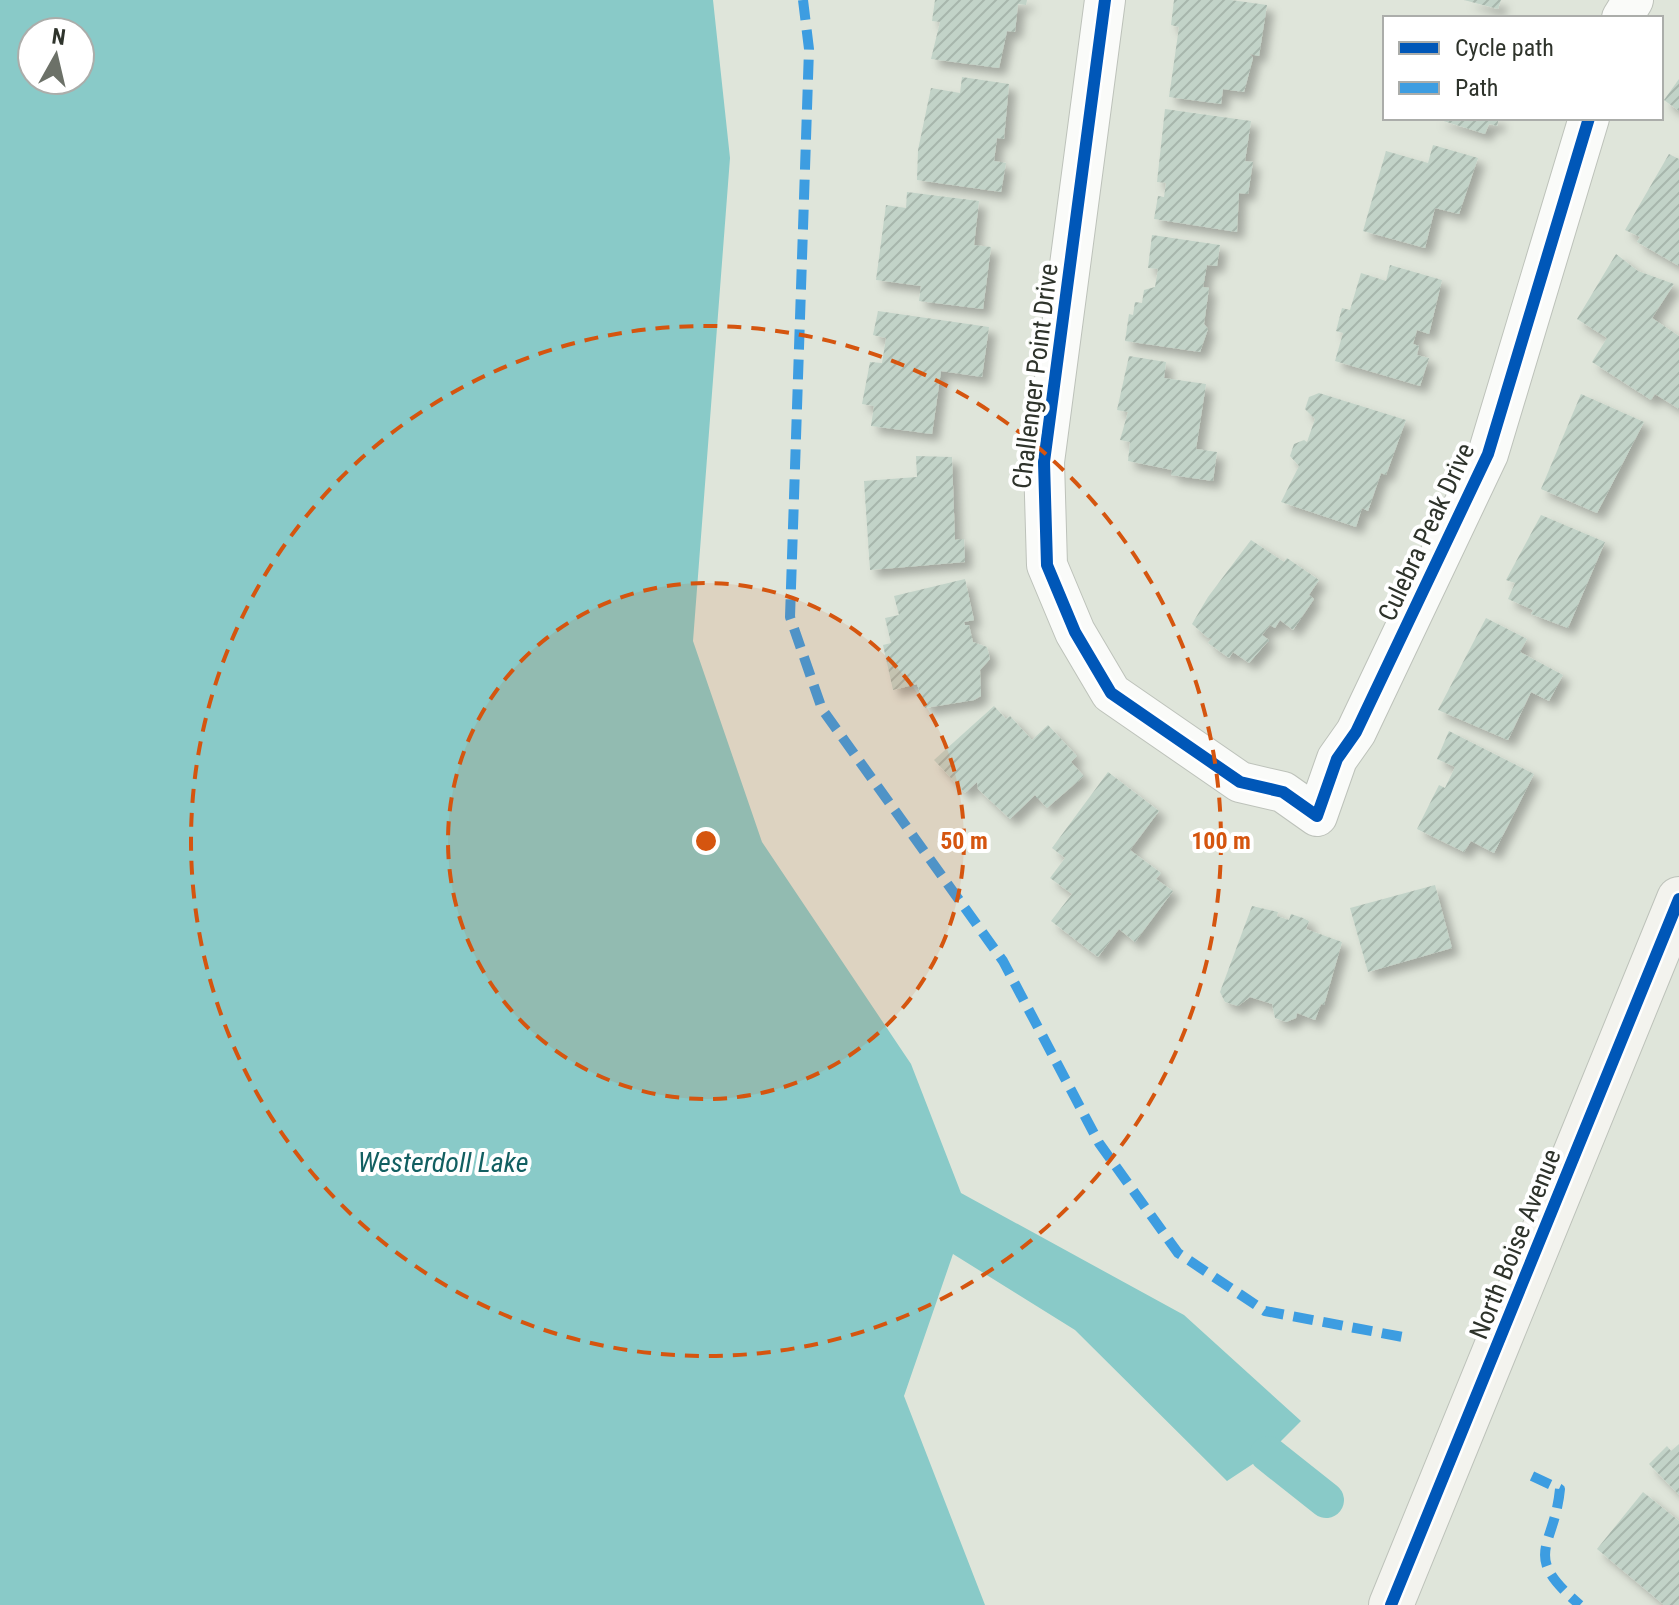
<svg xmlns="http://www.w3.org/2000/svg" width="1679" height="1605" font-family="'Roboto Condensed',sans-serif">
<defs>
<pattern id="building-hatch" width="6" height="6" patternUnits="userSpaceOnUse" patternTransform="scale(2)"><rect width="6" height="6" fill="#c2d3c8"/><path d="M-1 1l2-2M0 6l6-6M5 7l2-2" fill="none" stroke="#a7b6ac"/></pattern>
<filter id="shadow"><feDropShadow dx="7" dy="7" stdDeviation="4" flood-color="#0004"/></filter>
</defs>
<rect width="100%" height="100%" fill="#dfe5da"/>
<path fill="#89cac8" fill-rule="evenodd" d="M0,0H713L730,158L693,641L762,842L911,1064L961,1193L1184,1315L1301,1421L1268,1454L1227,1481L1075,1330L953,1254L904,1396L985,1605H0ZM32,32H80V80H32Z"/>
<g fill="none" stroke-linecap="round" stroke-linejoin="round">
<polyline stroke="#89cac8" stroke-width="36" points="1268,1454 1326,1500"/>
</g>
<g fill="url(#building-hatch)" filter="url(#shadow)">
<polygon points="935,0 1027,0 1026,5 1018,4 1015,32 1007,31 999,68 931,59 940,22 932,21"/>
<polygon points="1174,0 1231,0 1267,5 1259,56 1250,54 1253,58 1244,92 1223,89 1221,104 1169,97 1179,27 1171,25"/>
<polygon points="1464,0 1501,0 1498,9"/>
<polygon points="962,77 1009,84 1004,139 997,138 994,161 1006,163 1001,192 917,180 918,150 931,88 960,93"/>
<polygon points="1679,79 1679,111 1664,100"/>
<polygon points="1165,109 1251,121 1245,161 1253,162 1248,194 1239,193 1237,232 1154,219 1158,196 1164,197 1166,183 1157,182"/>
<polygon points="1434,118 1499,118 1497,126 1489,124 1485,134"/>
<polygon points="1433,145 1478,158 1459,214 1435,208 1425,248 1363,231 1386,151 1428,163"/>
<polygon points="1669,154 1679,159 1679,266 1637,242 1640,237 1625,230"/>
<polygon points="907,192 979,201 974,245 991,247 983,309 919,301 921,286 876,280 886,205 906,208"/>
<polygon points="1152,235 1220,245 1217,266 1207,265 1203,287 1209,288 1204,324 1208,329 1200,352 1125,341 1129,314 1133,315 1135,302 1142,303 1144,290 1155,287 1158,269 1148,268"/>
<polygon points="1616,254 1638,271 1674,284 1652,318 1679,336 1679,409 1655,394 1651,400 1592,362 1607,338 1577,319"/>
<polygon points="1390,265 1442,280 1429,334 1417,330 1413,344 1419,346 1417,355 1429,358 1420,386 1335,361 1343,333 1336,331 1342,308 1350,310 1361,273 1386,281"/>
<polygon points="878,311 989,327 982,377 941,371 932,434 871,426 874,406 862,404 870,362 882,363 886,338 873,335"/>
<polygon points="1129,356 1166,362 1164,378 1206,384 1196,449 1217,452 1213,481 1171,475 1172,470 1128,461 1130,442 1120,440 1128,412 1117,410"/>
<polygon points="1319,393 1406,420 1386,475 1381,473 1368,511 1362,508 1356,527 1281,502 1299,466 1290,456 1294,444 1304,440 1307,442 1315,419 1305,409 1309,397"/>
<polygon points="1581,394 1644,422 1597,513 1541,489"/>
<polygon points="916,456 952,457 955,540 964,539 965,562 870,570 864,481 917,477"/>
<polygon points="1541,515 1605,542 1568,628 1531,614 1533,610 1508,599 1515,583 1506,580"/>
<polygon points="1251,540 1284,562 1287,558 1319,580 1309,595 1314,599 1293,630 1280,620 1275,628 1270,625 1262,635 1269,640 1249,663 1233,652 1229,658 1208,643 1212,638 1208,638 1192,624 1208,597"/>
<polygon points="965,579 974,620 964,622 965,625 969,625 973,642 987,647 990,659 980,670 981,696 974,700 925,708 917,684 893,690 883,645 891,643 885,618 899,615 894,596"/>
<polygon points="1486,618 1527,639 1520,652 1563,675 1549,701 1531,692 1508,740 1438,710"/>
<polygon points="994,706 1006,719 1010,716 1032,740 1048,725 1077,756 1071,762 1084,776 1047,808 1035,795 1010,819 978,789 977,782 965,793 934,760"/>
<polygon points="1449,731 1534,774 1494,853 1471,841 1464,852 1417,829 1439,785 1445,788 1455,767 1437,759"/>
<polygon points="1108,772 1159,811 1130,850 1161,873 1156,879 1173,891 1135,942 1119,929 1098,957 1051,921 1072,894 1050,878 1065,858 1052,848"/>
<polygon points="1435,885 1452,948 1368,972 1350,908"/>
<polygon points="1252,906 1278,912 1277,916 1289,920 1291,914 1303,918 1309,921 1306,929 1342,942 1324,1005 1321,1004 1315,1020 1297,1013 1296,1018 1286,1022 1275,1018 1272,1004 1250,997 1238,1006 1225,1002 1220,992"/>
<polygon points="1679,1444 1679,1495 1649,1464 1667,1446 1671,1451"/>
<polygon points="1643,1492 1679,1521 1679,1605 1664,1605 1597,1549"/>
</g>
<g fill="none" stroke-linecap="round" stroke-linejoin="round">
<g stroke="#bdc2ba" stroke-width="42">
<g id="street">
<polyline points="1105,0 1044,462 1047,565 1075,632 1111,693 1240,782 1283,792 1317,816 1337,759 1356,732 1488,454 1589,118"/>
<polyline points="1622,18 1633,0"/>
</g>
</g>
<g stroke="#bdc2ba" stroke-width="46">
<polyline id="secondary" points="1391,1605 1679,899"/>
</g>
<use href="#street" stroke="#fafbf9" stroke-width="40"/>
<use href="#secondary" stroke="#f3f3ee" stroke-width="44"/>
<g stroke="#3d9de1" stroke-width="10" stroke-dasharray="20 10" stroke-linecap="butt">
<polyline points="803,0 809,49 790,617 822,709 1003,961 1099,1143 1178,1253 1265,1311 1408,1338"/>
<path d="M1532,1476L1560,1489C1554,1550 1520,1554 1580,1605"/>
</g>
<g stroke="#fff" stroke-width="17">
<g id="cycleway">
<polyline points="1105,0 1044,462 1047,565 1075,632 1111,693 1240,782 1283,792 1317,816 1337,759 1356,732 1488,454 1589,118"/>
<polyline points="1391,1605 1679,899"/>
</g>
</g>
<use href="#cycleway" stroke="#0057b8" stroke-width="12"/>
</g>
<circle cx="706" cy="841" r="258" fill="#d5550f" fill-opacity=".12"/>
<g fill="none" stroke="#d5550f" stroke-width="4" stroke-dasharray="14 10">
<circle cx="706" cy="841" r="258"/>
<circle cx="706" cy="841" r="515"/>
</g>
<g text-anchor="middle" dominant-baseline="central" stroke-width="8" stroke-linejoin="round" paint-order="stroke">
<g font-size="26" fill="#2e332b" stroke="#fff">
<text transform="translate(1035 376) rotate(-83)">Challenger Point Drive</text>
<text transform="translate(1426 532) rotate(-65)">Culebra Peak Drive</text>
<text transform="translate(1515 1244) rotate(-68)">North Boise Avenue</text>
</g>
<g font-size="28" font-style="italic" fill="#125f61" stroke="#fff">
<text x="443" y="1162">Westerdoll Lake</text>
</g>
</g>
<circle cx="706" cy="841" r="12" fill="#d5550f" stroke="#fff" stroke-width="4"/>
<g font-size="24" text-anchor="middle" font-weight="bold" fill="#d5550f" stroke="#fff" stroke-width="8" stroke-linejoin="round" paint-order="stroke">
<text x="964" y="849">50 m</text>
<text x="1221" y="849">100 m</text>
</g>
<rect x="1383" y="16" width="280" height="104" fill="#ffffff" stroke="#abadaa" stroke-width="2"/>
<rect x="1399" y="42" width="40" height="12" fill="#0057b8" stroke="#abadaa" stroke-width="2"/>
<text x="1455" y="56" font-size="24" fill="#2e332b">Cycle path</text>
<rect x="1399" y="82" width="40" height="12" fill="#3d9de1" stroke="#abadaa" stroke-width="2"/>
<text x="1455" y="96" font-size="24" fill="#2e332b">Path</text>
<g transform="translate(56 56) rotate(8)"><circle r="38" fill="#ffffff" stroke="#abadaa" stroke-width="2"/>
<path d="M0-6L14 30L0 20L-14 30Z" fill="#6c7168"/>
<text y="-12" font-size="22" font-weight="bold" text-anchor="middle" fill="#2e332b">N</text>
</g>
</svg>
